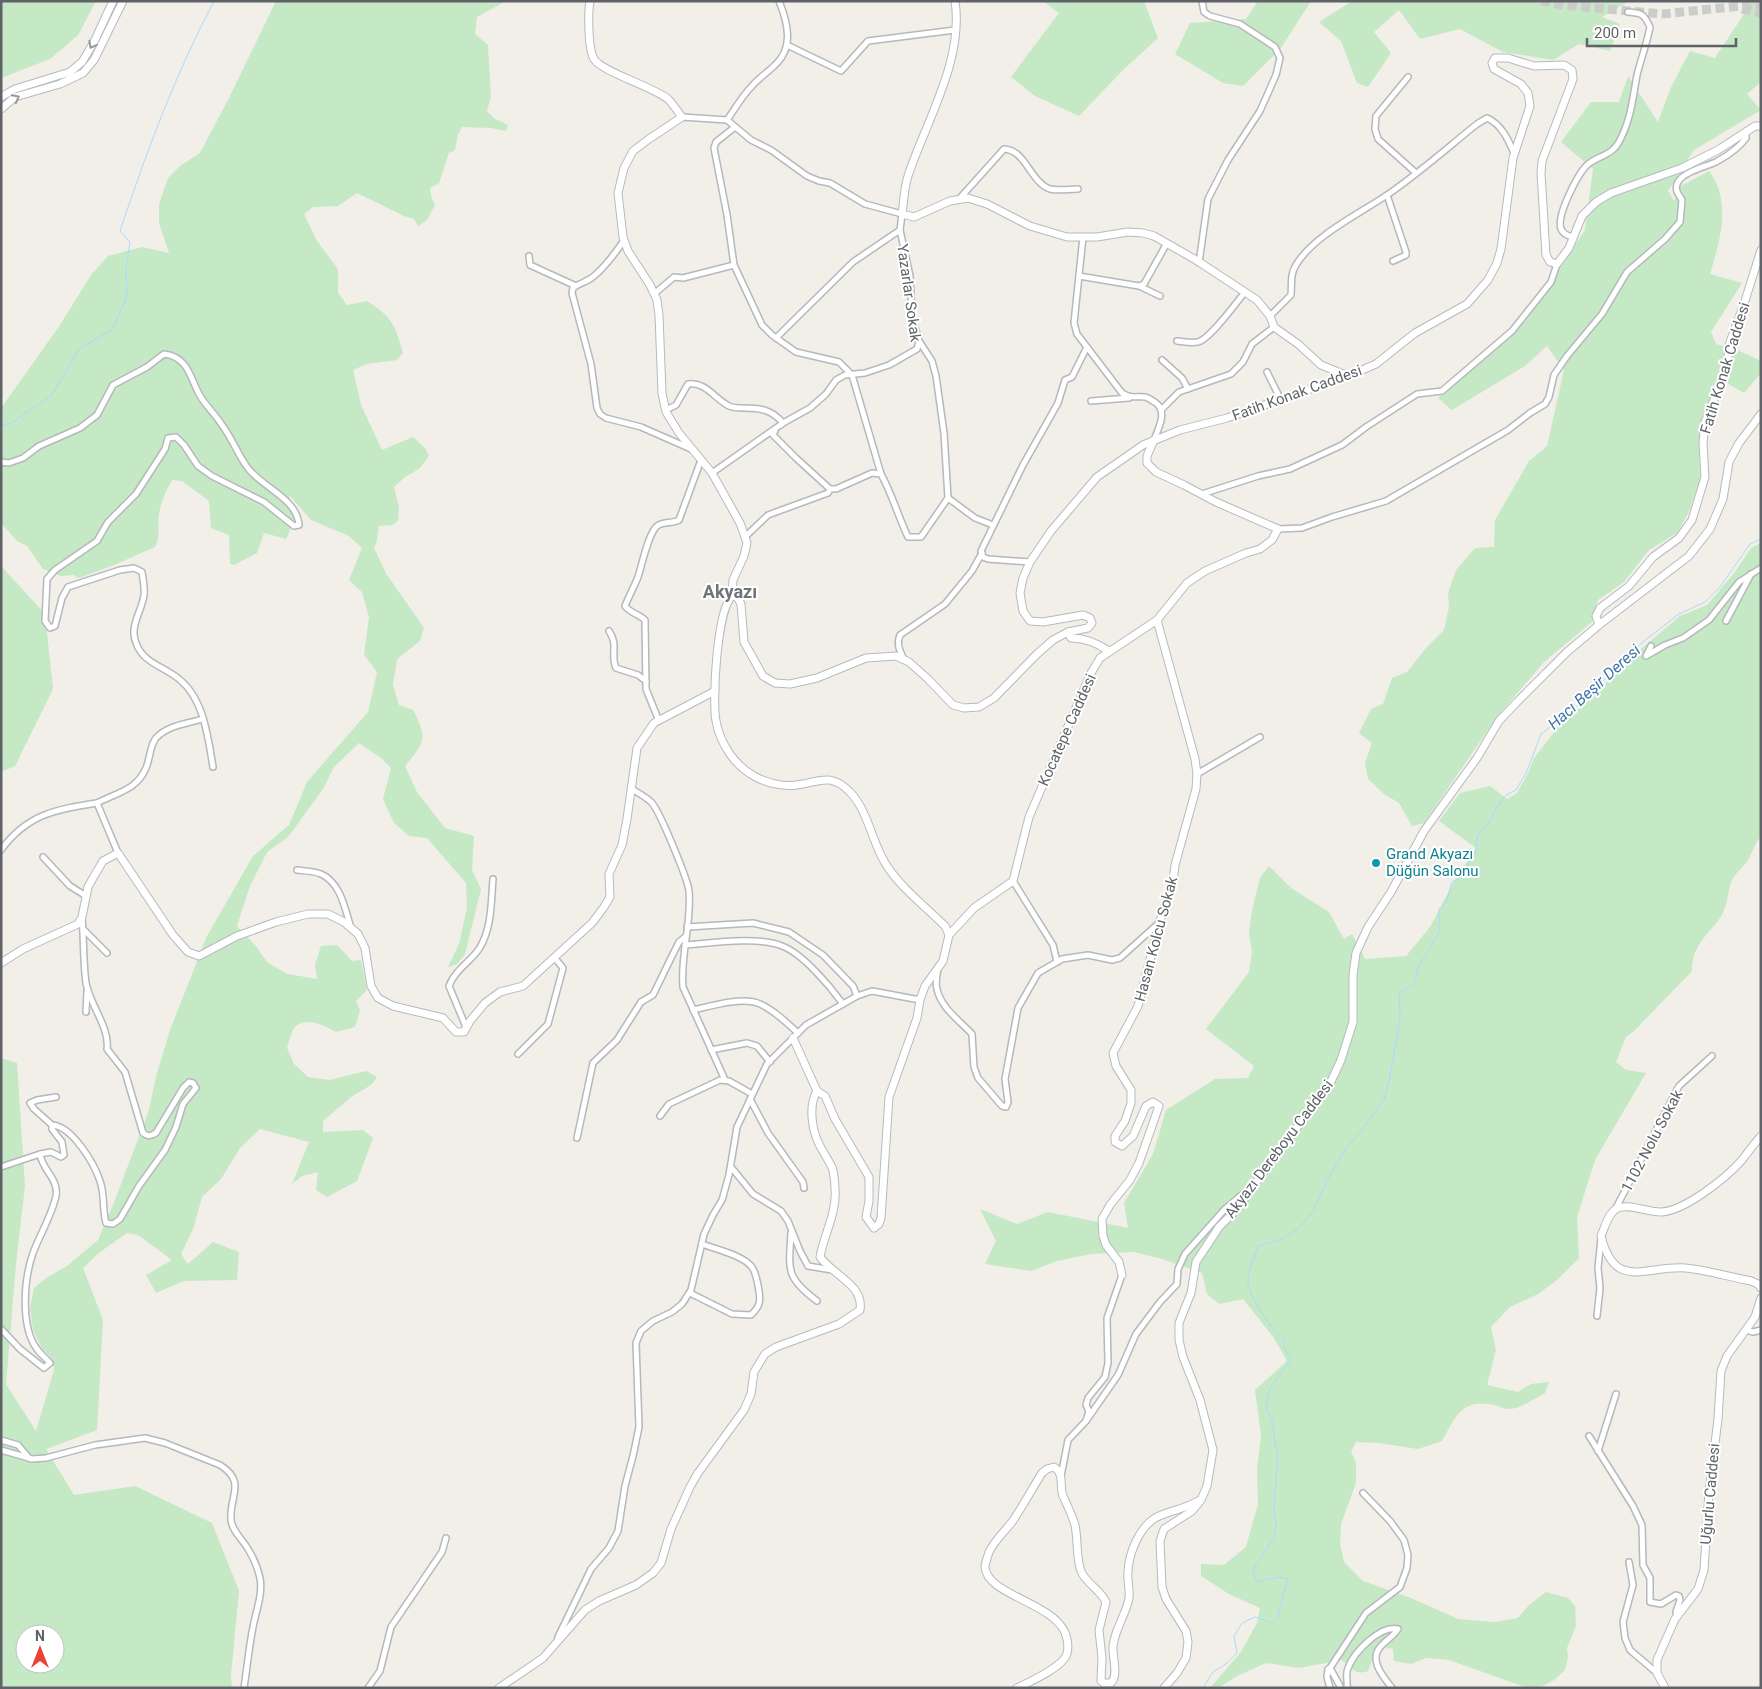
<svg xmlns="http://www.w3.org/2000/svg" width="1762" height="1689" font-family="Roboto,sans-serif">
<rect width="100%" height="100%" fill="#f1efe8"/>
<g fill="#c5e8c5" fill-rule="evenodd">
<polygon points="1,1 96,1 78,35 50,59 1,78"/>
<path d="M276,1H506L477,17L475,34L488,45L491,96L487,111L494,118L508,125L506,131L491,128L462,127L458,135L455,150L449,153L439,183L430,188L431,196L435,205L427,220L418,226L414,219L404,216L357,193L338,206L313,207L304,214L317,241L338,269V293L347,305L367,301C392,317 395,324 403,353L397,360L367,364L353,370L361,405L382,450L413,437L425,448L429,456L419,469L405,477L394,487L399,508L398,520L393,525L379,526L377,540L374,548L387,575L424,628L420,641L397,659L393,685L399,705L413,710C428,739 425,742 405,766L417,792L445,828L474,836L472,870L481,889L465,954L457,964L448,967L459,944L467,908L466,883L427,838L409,836L394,823L383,799L391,768L381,758L359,743L334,767L323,789L288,837L267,852L250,886L237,926L255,945L268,963L288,974L317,979L315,965L321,946L337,945L352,961L361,960L367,990L356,1001L360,1010L355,1027L336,1032C325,1026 305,1015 294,1028C291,1033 289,1042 287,1048L294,1064L308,1077L330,1080L366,1071L377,1077L371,1085L351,1097L323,1121V1132L363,1130L373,1138L357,1181L327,1197L316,1190L318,1172L302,1176L292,1184L309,1142L260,1129L240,1148L221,1179L202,1197L193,1229L181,1254L188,1264L213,1242L239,1252L237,1280L184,1281L156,1293L146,1275L172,1260L138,1235L127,1233L100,1252L83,1268L103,1320L97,1430L46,1449L74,1495L135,1486L212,1523L239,1591L231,1675L232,1688H1V1058L17,1063L25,1186L16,1264L6,1384L36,1431L54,1370L53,1360L42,1348L33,1330L30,1308L34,1288L46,1278L67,1266L98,1240L113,1205L148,1113L157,1073L170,1030L207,936L253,856L289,825L307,782L368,712L377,672L364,655L369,617L362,592L349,580L362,548L349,536L311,520L289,495L295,519L286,539L264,533L257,553L234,565L230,564L229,535L211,528L209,501L182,481L172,480C166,490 161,502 159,514C157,526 161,536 155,547L114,565L79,578L73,575L61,576L43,569L27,546L17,541L1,523V408L58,328L91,275L108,256L142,247L169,253L159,223V204L168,178L180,166L200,153L229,98ZM25,1634H55V1664H25Z"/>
<polygon points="1043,1 1144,1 1158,38 1124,69 1079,116 1035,96 1011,77 1059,13"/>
<polygon points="1258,1 1311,1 1281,48 1243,86 1223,83 1175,54 1190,23 1246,19"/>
<polygon points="1352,1 1629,1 1602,17 1620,24 1610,51 1579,44 1553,60 1503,52 1460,29 1420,39 1399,10 1374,32 1391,53 1368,87 1357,83 1341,41 1319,22"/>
<path d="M1751,1H1761V82L1747,94L1761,110L1694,150L1668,191L1674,201L1681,186L1709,171C1732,201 1720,241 1710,274L1742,283L1711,332L1716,344L1737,350L1761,361V373L1744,393L1718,378L1701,420L1699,446L1700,480L1688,514L1677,533L1649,550L1624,582L1598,600L1592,622L1544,662L1497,717L1424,823L1412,826L1399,803L1384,794L1368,779L1365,763L1372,743L1359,733L1371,709L1383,704L1392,678L1407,672L1426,648L1444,630L1449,607L1448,593L1456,570L1475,548L1494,547L1495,520L1529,461L1547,446L1564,370L1547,346L1525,366L1452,410L1438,398L1491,352L1551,282L1585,230L1593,169L1561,142L1591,102H1619L1628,76L1658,122L1671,87L1690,51L1715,58L1742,17Z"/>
<path d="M1761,543V836C1754,845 1752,854 1746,863C1742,868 1737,872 1733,878C1727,888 1729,905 1720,918C1707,936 1692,945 1692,971L1635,1030L1626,1037L1616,1062L1626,1070L1646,1073L1595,1160L1577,1217L1579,1258L1557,1280L1538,1294L1510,1307L1491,1327L1496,1350L1487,1385L1518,1392L1531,1384L1549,1382L1545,1393C1535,1398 1521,1409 1509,1409C1503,1409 1496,1405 1490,1404C1460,1400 1455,1418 1442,1441L1418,1449L1379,1443L1356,1442L1351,1451L1356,1463V1483L1341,1524L1340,1544L1344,1562L1363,1581L1411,1598L1458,1619L1495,1622L1518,1618L1529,1605L1546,1592L1568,1598L1575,1606L1576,1626L1567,1648L1568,1657L1565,1670L1554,1680L1539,1688L1525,1687L1449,1660L1426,1658L1411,1664L1394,1661L1393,1649L1384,1647L1373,1658L1368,1671C1356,1676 1350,1667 1342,1660L1299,1668L1266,1663L1237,1676L1218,1688H1210L1241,1652L1257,1623L1260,1608L1229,1594L1201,1576V1564L1224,1565L1246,1547L1258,1504L1257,1469L1261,1436L1255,1390L1287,1361L1274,1338L1243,1299L1219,1304L1207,1294L1202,1273L1162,1259L1134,1252L1091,1254L1057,1261L1031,1271L985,1264L996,1241L980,1209L1017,1224L1048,1212L1128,1228L1124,1203L1153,1154L1166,1110L1215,1079L1248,1078L1254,1066L1206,1029L1249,972L1252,952L1249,934L1252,910L1260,878L1269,866L1291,888L1329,912L1344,939L1352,934L1365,959L1406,956L1430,927L1452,885L1476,848L1439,821L1460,793L1490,786L1507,799L1517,793L1529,771L1534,758L1562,722L1588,701L1628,660L1680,616L1707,605L1735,572L1751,548Z"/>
<polygon points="1,566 45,614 53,689 15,766 1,772"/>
</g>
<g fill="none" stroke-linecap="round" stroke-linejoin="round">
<g stroke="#aadaff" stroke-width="1">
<path d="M1,425L11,423L52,395L79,349L113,329L127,296L126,269L130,242L120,231C146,153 175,75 214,1"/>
<path d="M1203,1688L1213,1672L1226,1664L1237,1653L1234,1636L1242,1623L1255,1617L1272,1623L1278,1617C1280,1604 1285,1592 1288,1579L1279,1577L1257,1582L1253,1574L1255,1566L1274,1538L1276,1524L1274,1506L1278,1454L1275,1443L1272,1421L1266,1407L1270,1388L1291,1360L1284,1347V1338C1270,1329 1251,1299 1248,1283C1247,1271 1254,1257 1259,1246L1281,1239L1298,1229L1314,1210L1327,1180L1346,1148L1363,1129L1384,1100L1390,1077L1400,1018L1399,993L1415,983L1418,968L1440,931L1439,909L1446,903L1452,882L1461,877L1475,853L1478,835L1489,823L1497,807L1506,795L1516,790L1527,771L1541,734L1575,708L1644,641L1679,614L1705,602L1720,587L1750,544L1761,539"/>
</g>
<g stroke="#ccccc8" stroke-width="9" stroke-dasharray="9 4.5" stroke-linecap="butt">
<polyline points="1541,1 1563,5 1662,14 1761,4"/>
<polyline points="1742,9 1761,13"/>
</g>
<g stroke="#b5b8bc" stroke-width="8">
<g id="street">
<polyline points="787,45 841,71 868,41 955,30"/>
<polyline points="1408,77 1376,116 1375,129 1378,139 1416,173"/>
<polyline points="682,117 727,120 751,140 771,150 807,176 819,181 830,183 865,204 902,214 900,230 910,276 912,316 919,341 917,349 889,365 865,373 845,375 836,380 826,394 810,408 783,423 712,473"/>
<path d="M727,120C735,109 742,96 752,86C759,78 768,72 775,65C794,48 788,23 779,1"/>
<path d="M735,127L716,142L714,148L727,215L734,265L762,325L772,335L796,352L839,362L852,375L881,474C892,494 898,516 908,537H921L948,498L944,433L936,376L932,361L919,341"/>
<polyline points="1387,195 1406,252 1406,255 1393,261"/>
<path d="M960,198L1004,149C1026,150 1030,182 1050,189C1058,191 1069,189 1078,189"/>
<path d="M1083,237L1074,323L1077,334L1122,393C1132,399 1135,396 1145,397C1149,398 1153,401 1156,403C1168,412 1158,429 1154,440"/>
<path d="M1573,237C1568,236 1563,234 1561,229C1556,216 1577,176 1586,166C1598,154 1612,158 1621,138C1631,118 1633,97 1637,75C1641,59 1647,43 1650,27C1644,14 1642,13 1628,12"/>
<path d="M624,240C617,251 602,271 590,279C585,282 578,284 573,288L572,293L591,364L597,408L600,414L606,418L641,427L691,449"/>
<polyline points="529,256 530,265 576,286"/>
<polyline points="1199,263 1208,199 1228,160 1260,111 1276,75 1280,58 1275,47 1240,24 1210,16 1204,12 1202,1"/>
<polyline points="1079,276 1139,286 1144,284 1167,243"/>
<polyline points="1139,286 1160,296"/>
<polyline points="654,294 674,277 683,278 734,265"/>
<path d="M1270,316L1291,295C1292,284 1290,274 1296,265C1313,236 1359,214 1387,195C1418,174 1447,148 1477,124L1487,118C1501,124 1508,139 1514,153"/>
<polyline points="776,338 853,262 900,230"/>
<path d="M1177,341C1183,342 1192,343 1198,342C1210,339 1236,303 1245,292"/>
<polyline points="1162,360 1182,378 1188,389"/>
<polyline points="1267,372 1281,400"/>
<polyline points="1091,401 1129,398"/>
<polyline points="1162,409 1179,392 1231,374 1243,362 1252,344 1274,327"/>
<path d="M666,410L676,405L688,384C705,381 715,399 729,406C733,408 739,408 744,408C761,408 772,410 783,423L781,425"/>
<polyline points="775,431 772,434 796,458 830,489"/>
<path d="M1,462L9,463L23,458L39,446L80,428L97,415L113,385L147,367L164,354C188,357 190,377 199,394C205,405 215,414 222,425C231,437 237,452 245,464C259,487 297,497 299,525L294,526L264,502L212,476L198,466L184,445L176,437L168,438L165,449L136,494L108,522L97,541L55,570L47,579L45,621L50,628L55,626L62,598L68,587L120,570L134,568L142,572C143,580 145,587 144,595C142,611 129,626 136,643C143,663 163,666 179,679C204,699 208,737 213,767"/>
<polyline points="1202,494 1258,476 1290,469 1342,445 1366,427 1417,394 1442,391 1512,331 1551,282 1557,264"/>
<polyline points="948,498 975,518 993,525"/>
<path d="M1278,529L1302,528L1332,517L1386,501L1508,430L1530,413L1545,404L1549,397L1554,375L1567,356L1602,314L1627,272L1665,239L1680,222L1682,200C1678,194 1674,189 1678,182C1685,171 1705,167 1716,162C1727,156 1739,148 1746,138V133"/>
<polyline points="745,537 768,515 828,493 830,489 836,489 872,473 881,474"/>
<polyline points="1030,562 988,559 983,557 981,551 1023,465 1058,403 1065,380 1072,377 1087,347"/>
<polyline points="1726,621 1751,574"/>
<path d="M609,631C619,645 610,655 616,668L638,675L646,681"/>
<polyline points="1651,646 1646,656 1665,645 1683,638 1709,620 1739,582 1761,568"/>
<path d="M904,660C900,650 896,645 900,635L945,604L972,571L982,553"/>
<path d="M659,721L646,689L645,620C639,614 630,613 625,606C629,596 634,587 638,577C642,565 648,534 657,526C664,521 672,524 679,520L701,460"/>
<polyline points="1197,774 1260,737"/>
<path d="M632,789C638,793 646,797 651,802C659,809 688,880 689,891C692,923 680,955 683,987L725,1080"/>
<path d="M1,850C27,814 57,809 97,803"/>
<path d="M118,853L97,803C116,793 137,790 146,768C150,759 150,745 156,738C168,725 187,724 202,719"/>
<polyline points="43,857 70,886 86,896"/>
<path d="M297,870C305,871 314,871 321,874C341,883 345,909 351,928"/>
<polyline points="1013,881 1053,945 1057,962"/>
<polyline points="687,927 753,923 789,932 823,955 853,986 857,996"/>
<polyline points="83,929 107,953"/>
<path d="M685,945C711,943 758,936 782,946C802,953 830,986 843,1004"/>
<path d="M938,968C937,975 935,983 937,989C941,1008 959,1020 972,1034L974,1067L978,1078L1002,1106L1006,1107L1008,1102L1005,1079L1018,1008L1038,973L1062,959L1088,955L1112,960L1120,958L1160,922"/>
<path d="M693,1010C711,1006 743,996 760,1004C774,1010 787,1023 798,1033"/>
<polyline points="86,1012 87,991"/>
<path d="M466,1027L449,986C455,970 470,962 479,949C492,929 491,902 493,879"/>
<polyline points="711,1050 747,1043 757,1046 770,1062"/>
<polyline points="518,1054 548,1024 563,968 554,957"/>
<polyline points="750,1099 768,1133 803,1182 804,1188"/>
<polyline points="660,1116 669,1104 720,1080 729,1081 752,1094"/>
<polyline points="52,1125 34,1109 30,1103 37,1100 56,1097"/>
<polyline points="577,1138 593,1063 617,1040 641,1002 653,995 671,958 679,942 685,937"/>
<polyline points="1,1167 40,1154"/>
<polyline points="731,1167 753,1194 781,1211 788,1221 800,1251 808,1266 832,1270"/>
<polyline points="1616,1208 1679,1086 1712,1056"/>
<path d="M791,1233C789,1270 785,1277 817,1301"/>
<path d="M690,1293L732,1314L751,1315C759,1307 761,1303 759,1291C758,1285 756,1271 751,1266C742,1255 715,1249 702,1244"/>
<polyline points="1597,1316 1600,1288 1598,1268 1601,1239"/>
<path d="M1,1329L20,1349L44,1368L50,1363C46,1358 41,1355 37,1349C20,1326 24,1279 33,1253C40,1234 52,1215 56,1196C59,1179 42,1170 40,1154L51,1152L61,1157L64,1155L62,1142L52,1129V1125C72,1126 94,1163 100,1181C105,1194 102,1209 106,1223L113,1224L120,1219L139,1186L165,1150L176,1127L183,1104L196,1088L193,1083L189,1082L183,1088L156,1133C151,1136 148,1137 143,1133L125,1072L107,1049C110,1028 90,1005 86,983C83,962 84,939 82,918"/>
<polyline points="1746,1330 1753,1332 1761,1330"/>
<polyline points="1086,1421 1118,1375 1136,1334 1160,1302 1177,1284 1178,1269 1185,1254 1225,1209 1250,1188"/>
<polyline points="1589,1436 1633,1506 1642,1525 1643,1565 1650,1578 1650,1602 1661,1604 1676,1595 1679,1596 1680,1600 1676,1612 1677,1616"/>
<polyline points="1,1440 18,1445 29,1458"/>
<path d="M1,1450L32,1459L46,1458L95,1445L145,1438L165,1443L220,1465C247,1482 229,1496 231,1520C232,1531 243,1540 248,1549C253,1557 258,1569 260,1578C263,1594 256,1611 253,1627C249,1647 247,1668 244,1688"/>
<polyline points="1598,1451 1616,1394"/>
<polyline points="1061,1476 1068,1440 1086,1421 1089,1411 1086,1405 1088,1398 1105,1377 1108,1363 1107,1318 1122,1275"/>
<polyline points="1629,1562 1633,1585 1623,1622 1625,1638 1630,1650 1657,1673"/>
<polyline points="558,1637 591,1569 609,1548 618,1531 625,1486 633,1456 639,1427 636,1343 641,1331 653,1321 672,1312 682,1304 691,1290 704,1234 713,1215 722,1200 729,1175 737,1127 767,1064 806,1025 857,996 872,991 920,1000"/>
<polyline points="1330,1668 1341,1688"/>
<polyline points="368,1688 380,1671 391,1627 442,1552 446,1538"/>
<polyline points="1330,1688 1327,1677 1328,1669 1330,1668 1366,1613 1400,1587 1407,1568 1408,1555 1404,1540 1390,1521 1363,1493"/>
<path d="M1347,1688C1348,1681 1345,1675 1348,1668C1354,1652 1380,1625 1398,1629C1393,1637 1387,1639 1381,1646C1368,1660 1383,1676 1392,1688"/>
</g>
</g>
<g stroke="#b6babf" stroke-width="9">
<g id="secondary">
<path d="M590,1C588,13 588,49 594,59C602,72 652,86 668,99C673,104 678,112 682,117L649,139L633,151L624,168L618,193L623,237L628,251L650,285L657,300L659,315L662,393L666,412L679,433L712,473L740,523L745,537L747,543L744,556L733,580L732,596"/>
<path d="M955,1C964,59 927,120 909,173C904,186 904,201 902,214L914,217L950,201L968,198L987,204L1030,226L1067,237H1097L1128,232L1143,233L1154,236L1196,260L1257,300L1270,316L1274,327L1298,344L1321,365L1348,376"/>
<polyline points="1,97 15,89 70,72 82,62 94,42 113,1"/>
<polyline points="1,109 15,97 60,84 83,73 94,60 123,1"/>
<polyline points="732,596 737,597 741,604 744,642 763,676 775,683 790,684 817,678 866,658 896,656 909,662 928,679 953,705 964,708 979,707 994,698 1037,654 1053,640 1068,632 1088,628 1092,623 1090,618 1083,615 1043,622 1030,621 1023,611 1020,593 1023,578 1030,562 1051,531 1097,477 1143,445 1180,430 1227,418 1348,376 1376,364 1415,333 1467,304 1488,280 1497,263 1501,249 1513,158 1530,106 1528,93 1521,84 1494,69 1492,63 1495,58 1508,58 1534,66 1564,65 1572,70 1573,79 1542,161 1541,173 1546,255 1550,262 1557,264 1569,248 1582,216 1596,202 1611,193 1682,168 1718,150 1755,126 1761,126"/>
<polyline points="1599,625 1596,616 1600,608 1629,586 1653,557 1679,538 1692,520 1705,477 1703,443 1705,422 1726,370 1730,342 1744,304 1761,250"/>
<path d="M1068,632L1071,638C1086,638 1097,643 1109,651"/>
<polyline points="949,935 974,908 1013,881 1029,817 1091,673 1100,658 1157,620 1187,583 1205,571 1246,553 1260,549 1272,540 1278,529 1216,502 1184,485 1156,472 1147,463 1147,456 1154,440"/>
<polyline points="1,963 23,949 78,924 82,917 88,887 93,878 103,861 118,853 173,935 188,952 199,956 237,936 276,922 308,914 328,914 344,922 358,934 365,948 371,986 378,998 393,1006 443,1018 456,1032 464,1032 470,1021 485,1003 500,992 523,986 592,923 604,907 610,897 609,874 622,845 627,819 637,748 654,723 715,691"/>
<polyline points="793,1038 817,1091"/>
<path d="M1761,1136C1754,1144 1748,1152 1742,1160C1726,1178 1686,1210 1662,1212C1649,1213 1626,1202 1616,1209C1608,1214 1605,1227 1601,1236C1615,1292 1646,1265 1686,1268C1707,1270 1729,1277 1751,1281L1758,1284L1761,1288"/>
<polyline points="1122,1275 1119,1262 1106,1245 1103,1236 1102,1219 1110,1205 1130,1180 1139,1163 1159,1106 1153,1102 1146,1106 1133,1136 1122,1146 1115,1142 1115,1136 1125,1121 1131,1103 1131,1090 1116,1066 1113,1053 1138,1006 1160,921 1173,881 1175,865 1196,789 1197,774 1195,759 1157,620"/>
<path d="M499,1688L543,1658L585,1610L599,1601L636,1585L653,1573L661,1563L671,1529L690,1487L698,1473L744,1410L751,1394L754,1372L765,1354L776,1347L839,1324L860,1310C864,1285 834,1276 820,1257C824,1234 837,1213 835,1189C835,1183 834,1176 833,1170C830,1162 824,1154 820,1146C812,1131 808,1106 817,1091L825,1096L835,1119L869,1177V1201L866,1217L874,1228L879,1224L881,1218L889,1097L917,1018L920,1000L925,986L943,961L949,935L945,926C926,907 902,889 887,866C872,844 869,812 850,792C830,772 820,782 797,785C784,787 766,783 754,776C734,765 720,743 716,721C712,700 717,610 732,596"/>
<path d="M1017,1688C1029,1682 1062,1668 1067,1654C1068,1650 1068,1644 1067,1639C1061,1603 987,1597 985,1567C985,1563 988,1556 989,1552C994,1541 1005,1531 1012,1522C1023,1506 1032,1489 1042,1473L1047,1469L1054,1467C1065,1474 1059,1486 1063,1496C1067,1505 1072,1515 1075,1525C1078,1539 1076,1558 1081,1571C1086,1584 1100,1589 1106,1602L1099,1630L1102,1658L1101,1681L1104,1683H1111C1119,1675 1112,1656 1113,1646C1115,1628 1126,1615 1129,1598C1130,1589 1127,1580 1128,1571C1129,1553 1139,1528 1155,1518C1168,1511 1185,1509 1198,1501"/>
<polyline points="1164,1688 1177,1673 1186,1658 1188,1642 1186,1631 1166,1599 1162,1587 1160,1541 1164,1529 1192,1511 1201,1500 1207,1486 1213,1450 1200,1400 1183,1357 1179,1340 1179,1323 1191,1293 1196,1262 1219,1227 1237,1209 1280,1149 1328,1088 1341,1060 1353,1022 1353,975 1356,953 1368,927 1391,892 1424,831 1477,758 1499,721 1517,702 1567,652 1599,625 1689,556 1710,529 1723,499 1729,462 1739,443 1761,414"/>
<polyline points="1665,1688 1657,1673 1657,1660 1675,1619 1698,1589 1704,1570 1709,1492 1718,1419 1721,1371 1727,1356 1755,1317 1761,1298"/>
</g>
</g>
<use href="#street" stroke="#fff" stroke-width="5"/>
<use href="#secondary" stroke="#fff" stroke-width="7"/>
</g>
<defs><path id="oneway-chevron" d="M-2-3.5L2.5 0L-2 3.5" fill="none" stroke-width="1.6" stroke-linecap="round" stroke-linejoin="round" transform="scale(1.25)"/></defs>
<g stroke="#979a9d">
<use href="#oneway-chevron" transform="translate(92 45) rotate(119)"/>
<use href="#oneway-chevron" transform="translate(16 98) rotate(-28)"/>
</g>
<circle fill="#0f9aa8" stroke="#fff" stroke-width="2" cx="1376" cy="863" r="5"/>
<g text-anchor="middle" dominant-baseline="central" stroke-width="4" stroke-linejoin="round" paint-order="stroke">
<g font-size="15" fill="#5f6368" stroke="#fff">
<text transform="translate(909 293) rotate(82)">Yazarlar Sokak</text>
<text transform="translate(1725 368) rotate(-73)">Fatih Konak Caddesi</text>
<text transform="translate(1297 393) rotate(-20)">Fatih Konak Caddesi</text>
<text transform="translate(1067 730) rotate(-66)">Kocatepe Caddesi</text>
<text transform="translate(1156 939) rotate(-75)">Hasan Kolcu Sokak</text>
<text transform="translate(1652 1141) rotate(-62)">1102 Nolu Sokak</text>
<text transform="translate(1279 1149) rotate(-53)">Akyazı Dereboyu Caddesi</text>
<text transform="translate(1710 1494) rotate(-85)">Uğurlu Caddesi</text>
</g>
<g font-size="15" fill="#0d838f" stroke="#fff" text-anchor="start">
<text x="1386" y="854">Grand Akyazı<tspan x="1386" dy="17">Düğün Salonu</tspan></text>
</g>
<g font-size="16" font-style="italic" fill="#4174aa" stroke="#fff">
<text transform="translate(1594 687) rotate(-42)">Hacı Beşir Deresi</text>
</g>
<g font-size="18" font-weight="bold" fill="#70757a" stroke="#fff">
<text x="730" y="591">Akyazı</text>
</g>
</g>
<rect width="1762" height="1689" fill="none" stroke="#5f6368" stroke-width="5"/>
<g transform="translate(40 1649)"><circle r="24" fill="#ffffff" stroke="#bfc1c3"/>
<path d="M0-4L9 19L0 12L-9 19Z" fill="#ea4335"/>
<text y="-8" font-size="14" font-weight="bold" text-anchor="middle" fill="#5f6368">N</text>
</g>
<path d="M1587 38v8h149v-8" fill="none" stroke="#5f6368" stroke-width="2.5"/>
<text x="1594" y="38" font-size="15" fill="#5f6368" stroke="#ffffff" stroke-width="4" paint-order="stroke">200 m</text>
</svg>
